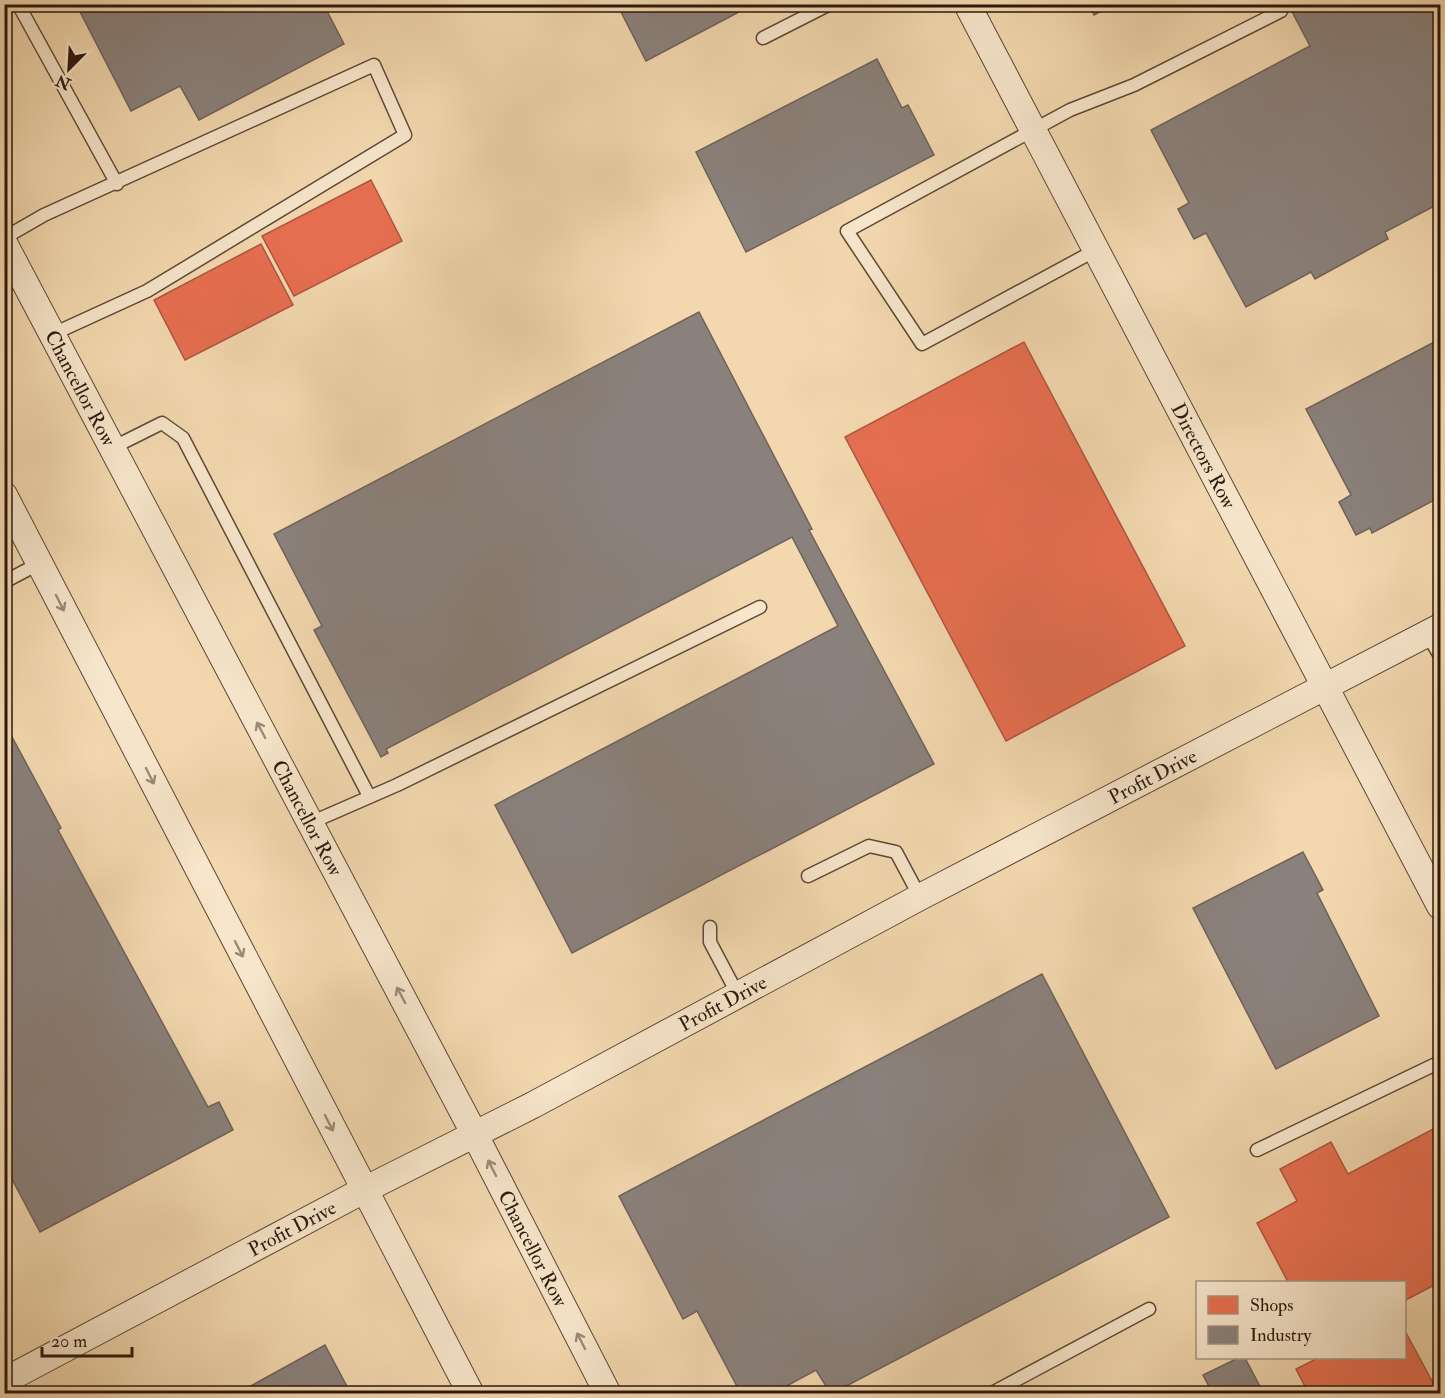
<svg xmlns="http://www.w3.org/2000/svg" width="1445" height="1398" font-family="'IM FELL Double Pica',serif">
<rect width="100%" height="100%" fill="#f3d8af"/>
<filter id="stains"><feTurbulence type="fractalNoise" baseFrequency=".00333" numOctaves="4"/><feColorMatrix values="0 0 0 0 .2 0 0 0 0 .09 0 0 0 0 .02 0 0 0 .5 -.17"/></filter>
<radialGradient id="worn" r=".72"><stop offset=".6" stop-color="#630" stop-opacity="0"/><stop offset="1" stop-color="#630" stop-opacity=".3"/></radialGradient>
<g fill="#e76f51" stroke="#af553d" stroke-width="1.5">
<polygon points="371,180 402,241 294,296 262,236"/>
<polygon points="261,244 293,305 185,360 154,300"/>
<polygon points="1024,342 1185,646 1006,741 845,437"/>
<polygon points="1437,1127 1440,1132 1440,1282 1404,1301 1404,1282 1288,1282 1257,1223 1297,1201 1280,1169 1331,1142 1348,1174"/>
<polygon points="1404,1329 1439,1394 1309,1394 1296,1369 1318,1358 1404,1358"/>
</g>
<g fill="#8a817c" stroke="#6e625b" stroke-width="1.5">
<polygon points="76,4 336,4 326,9 344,44 199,120 180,86 131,111"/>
<polygon points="617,4 754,4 646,61"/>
<polygon points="1089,4 1115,4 1094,15"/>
<polygon points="1288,4 1440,4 1440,203 1385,232 1388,239 1315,279 1311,272 1246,307 1206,233 1194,239 1178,209 1189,203 1151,130 1310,46"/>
<polygon points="877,59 902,108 908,105 934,155 746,252 696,152"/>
<polygon points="699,312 812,529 809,530 934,764 572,953 495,805 838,626 792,537 386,749 388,753 381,757 314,630 322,626 274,534"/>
<polygon points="1440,339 1440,497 1372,533 1370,528 1356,535 1339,502 1351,495 1306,409"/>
<polygon points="4,722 61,828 58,830 208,1107 219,1102 233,1130 40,1232 4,1164"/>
<polygon points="1303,852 1323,890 1317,893 1379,1016 1276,1069 1193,908"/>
<polygon points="1042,974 1169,1217 831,1394 816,1370 772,1394 741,1394 697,1311 683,1319 619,1196"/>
<polygon points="325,1345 351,1394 236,1394"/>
<polygon points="1238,1358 1245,1358 1264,1394 1213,1394 1203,1375"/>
</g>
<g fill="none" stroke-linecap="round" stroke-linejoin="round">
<g stroke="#5e4836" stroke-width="15">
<g id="lane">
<polyline points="18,4 117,184"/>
<polyline points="763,38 830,4"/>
<polyline points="4,238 44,215 374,65 405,135 147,291 53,334"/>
<polyline points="1096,250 922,344 847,231 1070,110 1134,85 1281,11"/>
<polyline points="112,448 162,423 183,438 369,796"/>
<polyline points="4,582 40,563"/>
<polyline points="1427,634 1440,656"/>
<polyline points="310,823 397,785 760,607"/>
<polyline points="808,876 869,846 896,852 920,897"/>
<polyline points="710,927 710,942 737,993"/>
<polyline points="1257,1150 1440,1062"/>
<polyline points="990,1394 1149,1309"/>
</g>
</g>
<g stroke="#5e4836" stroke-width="28">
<g id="street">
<path id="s1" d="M967,4L1440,906"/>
<path id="s2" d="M4,243L475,1135L608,1394"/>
<polyline points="4,495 471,1394"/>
<path id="s3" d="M4,1381L364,1190L533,1105L920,897L1440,627"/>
</g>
</g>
<use href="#lane" stroke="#f7e6cb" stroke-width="12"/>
<use href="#street" stroke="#f7e6cb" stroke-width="26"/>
</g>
<defs><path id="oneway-shaft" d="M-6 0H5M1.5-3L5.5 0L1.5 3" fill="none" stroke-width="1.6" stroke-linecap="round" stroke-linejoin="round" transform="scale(1.5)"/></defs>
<g stroke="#9c8976">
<use href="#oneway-shaft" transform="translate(60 603) rotate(63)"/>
<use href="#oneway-shaft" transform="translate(261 730) rotate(-118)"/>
<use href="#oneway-shaft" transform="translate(150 776) rotate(63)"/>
<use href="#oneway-shaft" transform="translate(239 949) rotate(63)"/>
<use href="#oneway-shaft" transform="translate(401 995) rotate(-118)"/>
<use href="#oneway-shaft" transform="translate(329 1123) rotate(63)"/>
<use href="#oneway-shaft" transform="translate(492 1168) rotate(-117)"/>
<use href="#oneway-shaft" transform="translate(581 1341) rotate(-117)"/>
</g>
<g text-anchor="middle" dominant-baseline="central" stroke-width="6" stroke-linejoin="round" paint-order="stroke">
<g font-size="20" fill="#2c180e" stroke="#f7e6cb">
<text stroke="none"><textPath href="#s2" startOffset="164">Chancellor Row</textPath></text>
<text stroke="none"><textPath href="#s1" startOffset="510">Directors Row</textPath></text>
<text stroke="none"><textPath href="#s3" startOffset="1298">Profit Drive</textPath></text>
<text stroke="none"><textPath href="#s2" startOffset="650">Chancellor Row</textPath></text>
<text stroke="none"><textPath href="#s3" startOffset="812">Profit Drive</textPath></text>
<text stroke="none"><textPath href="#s3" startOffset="326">Profit Drive</textPath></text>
<text stroke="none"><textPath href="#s2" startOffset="1136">Chancellor Row</textPath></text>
</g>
</g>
<rect width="1445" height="1398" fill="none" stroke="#f3d8af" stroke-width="24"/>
<rect x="6" y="6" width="1433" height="1386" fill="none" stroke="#2c180e" stroke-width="3"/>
<rect x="12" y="12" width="1421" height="1374" fill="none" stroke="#2c180e" stroke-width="1.5"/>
<rect x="1196" y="1281" width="210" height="78" fill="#f7e6cb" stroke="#a6947f" stroke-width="1.5"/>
<rect x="1208" y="1296" width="30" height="18" fill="#e76f51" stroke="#a6947f" stroke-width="1.5"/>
<text x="1250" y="1311" font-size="18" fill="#2c180e">Shops</text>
<rect x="1208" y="1326" width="30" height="18" fill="#8a817c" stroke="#a6947f" stroke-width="1.5"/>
<text x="1250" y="1341" font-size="18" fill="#2c180e">Industry</text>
<g transform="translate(69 69) rotate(204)" stroke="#f7e6cb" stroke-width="4.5" paint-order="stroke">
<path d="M0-4.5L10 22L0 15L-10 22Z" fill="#2c180e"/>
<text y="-9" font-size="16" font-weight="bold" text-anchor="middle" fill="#2c180e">N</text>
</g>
<path d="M42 1347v9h90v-9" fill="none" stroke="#2c180e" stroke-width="3"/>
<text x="51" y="1347" font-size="18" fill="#2c180e" stroke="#f7e6cb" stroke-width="4.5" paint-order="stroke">20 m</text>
<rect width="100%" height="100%" filter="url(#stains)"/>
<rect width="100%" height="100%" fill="url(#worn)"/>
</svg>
